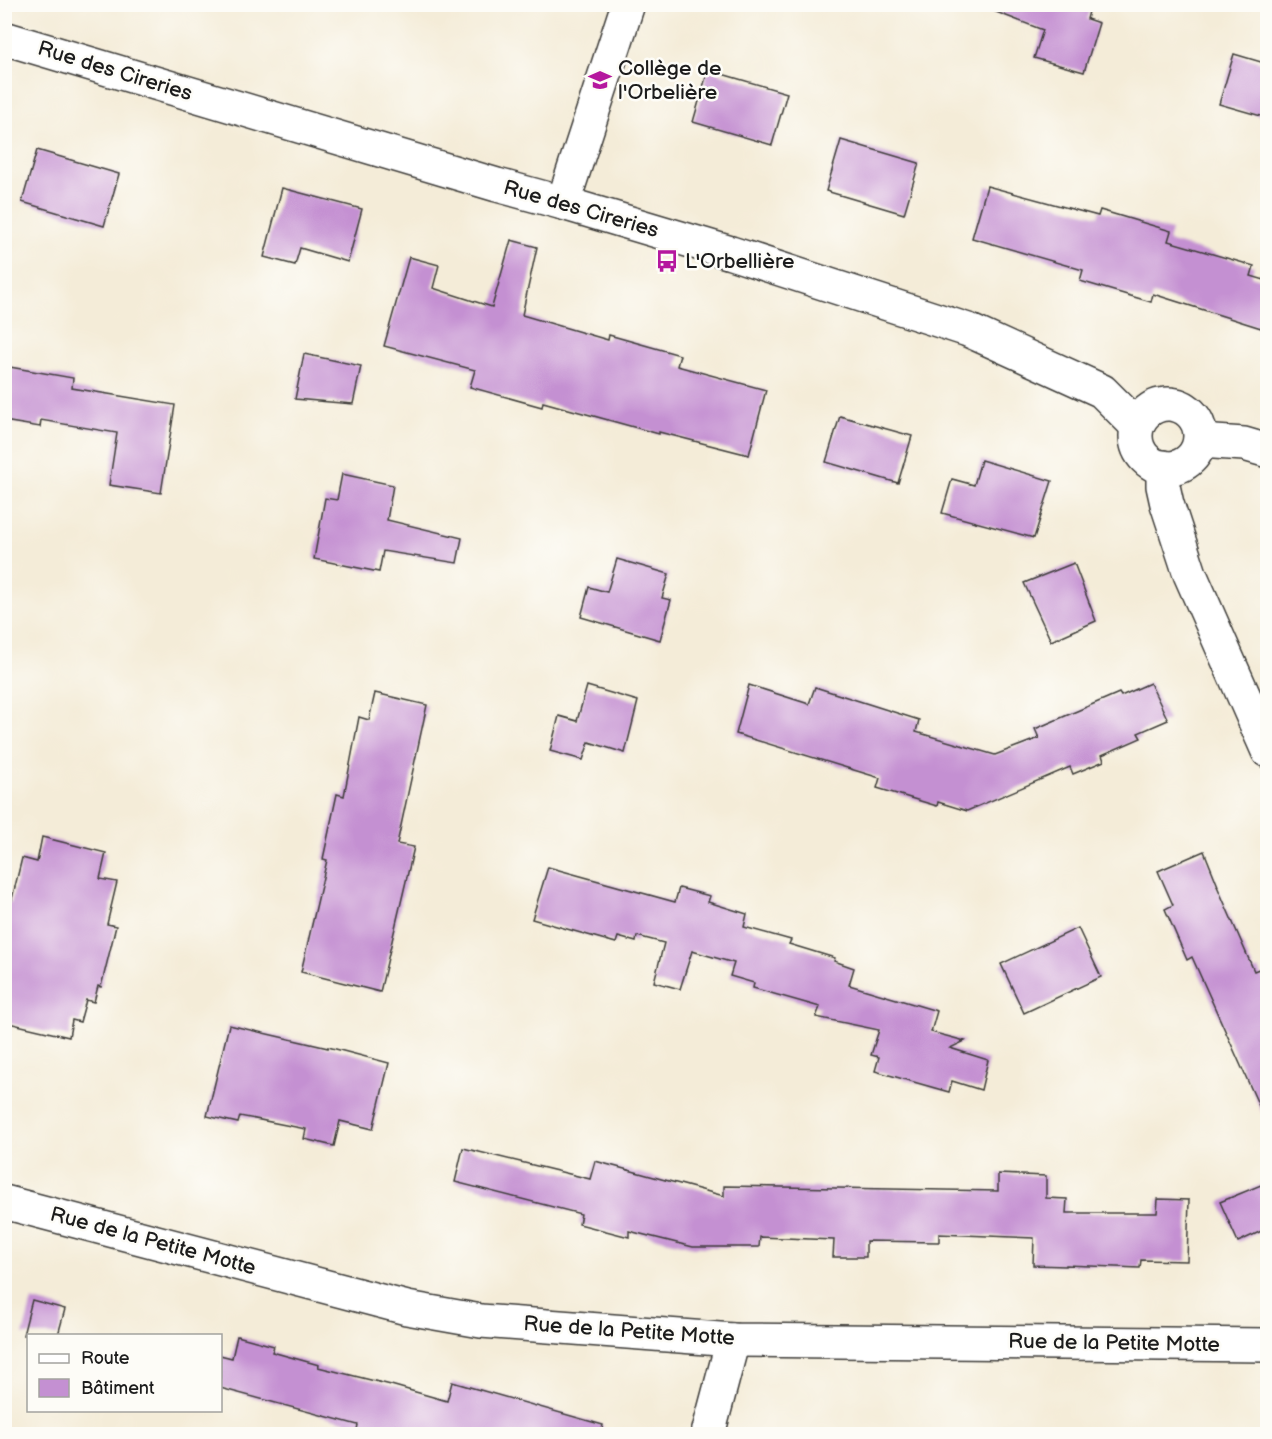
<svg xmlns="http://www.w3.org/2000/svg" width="1272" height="1439" font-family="'Balsamiq Sans',sans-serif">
<rect width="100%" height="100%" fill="#fdfcf7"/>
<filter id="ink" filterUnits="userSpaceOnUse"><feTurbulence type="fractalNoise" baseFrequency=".0167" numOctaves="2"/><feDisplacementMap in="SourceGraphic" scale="12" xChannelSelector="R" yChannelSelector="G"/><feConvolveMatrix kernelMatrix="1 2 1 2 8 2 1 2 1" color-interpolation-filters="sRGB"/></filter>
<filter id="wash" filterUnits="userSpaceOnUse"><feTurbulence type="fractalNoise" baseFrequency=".008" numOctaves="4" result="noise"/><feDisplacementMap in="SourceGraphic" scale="24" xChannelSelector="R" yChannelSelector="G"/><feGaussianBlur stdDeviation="1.35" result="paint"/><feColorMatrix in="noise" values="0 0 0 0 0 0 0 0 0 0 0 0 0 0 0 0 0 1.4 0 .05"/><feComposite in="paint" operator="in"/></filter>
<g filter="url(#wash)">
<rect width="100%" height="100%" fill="#f4ecd8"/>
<g id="blocks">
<g fill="#c490d2">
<polygon points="983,4 1091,4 1087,19 1099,23 1084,72 1034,58 1043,30 983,7"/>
<polygon points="1234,54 1268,64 1268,118 1219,104"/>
<polygon points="708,70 787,93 772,145 693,122"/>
<polygon points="841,140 919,163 904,214 826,191"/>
<polygon points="37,150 119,174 104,226 22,202"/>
<polygon points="987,186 1098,216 1100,210 1171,231 1168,241 1254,266 1251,276 1268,281 1268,307 1261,328 1153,294 1151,302 1080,281 1083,270 972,238"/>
<polygon points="282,188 362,209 348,262 300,248 295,265 264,257"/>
<polygon points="511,240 537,247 522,315 608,340 609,335 680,355 677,366 766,390 749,455 659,432 659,434 543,402 542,407 470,387 475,370 384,346 409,257 439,265 433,288 492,307"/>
<polygon points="304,354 361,366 353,404 295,399"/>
<polygon points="4,366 73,378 72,388 175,405 161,493 109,485 117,433 41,420 40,427 4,421"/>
<polygon points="840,416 912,436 898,483 826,462"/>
<polygon points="981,460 1052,481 1034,538 942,513 952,479 974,485"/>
<polygon points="342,474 393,485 387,520 462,538 457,563 383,551 379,572 314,559 325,498 337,500"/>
<polygon points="617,559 669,574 662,598 671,600 660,640 581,617 589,587 607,592"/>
<polygon points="1074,563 1096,621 1051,641 1024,583"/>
<polygon points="1150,683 1168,720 1138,733 1141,738 1102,755 1104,761 1073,774 1070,767 967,811 938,802 937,806 877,788 880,778 736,734 749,685 809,704 815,687 919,720 916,732 995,755 1039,738 1035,729 1119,693 1121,696"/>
<polygon points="587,686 638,701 625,753 589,742 583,760 550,751 559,716 577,721"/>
<polygon points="375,693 427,705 397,844 414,847 380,992 301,972 327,860 323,859 337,794 344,796 359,717 369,720"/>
<polygon points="42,837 106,853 100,879 117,882 107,924 116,926 101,987 98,986 94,1002 86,1000 80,1022 72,1020 69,1037 4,1022 4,902 11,903 22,858 37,862"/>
<polygon points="1204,851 1218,886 1217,886 1254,971 1259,969 1268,988 1268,1126 1192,957 1187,960 1165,909 1173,905 1158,871"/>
<polygon points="548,867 675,902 679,888 710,896 708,902 747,914 744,927 791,940 789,944 835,958 834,961 854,968 849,985 937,1011 931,1032 965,1041 950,1048 988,1060 981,1090 952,1081 949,1092 875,1071 879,1057 871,1055 879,1030 816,1017 820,1007 753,988 754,983 730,976 734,963 692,951 680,989 654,982 664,943 637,936 636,942 618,937 616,943 532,919"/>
<polygon points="1078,928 1101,977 1024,1013 1001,964"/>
<polygon points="229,1025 328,1048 328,1047 389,1063 373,1129 340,1121 334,1146 304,1139 306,1129 240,1116 238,1123 207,1116"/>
<polygon points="463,1148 590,1179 595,1161 724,1196 724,1186 998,1191 998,1174 1046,1176 1046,1198 1067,1199 1066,1213 1157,1213 1158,1199 1189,1200 1187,1261 1141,1260 1140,1268 1066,1265 1066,1266 1033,1265 1034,1238 939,1234 939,1242 866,1241 866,1257 833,1257 834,1240 760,1237 759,1247 693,1247 629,1231 629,1237 579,1224 581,1214 455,1182"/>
<polygon points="1268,1182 1268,1228 1238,1242 1220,1202"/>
<polygon points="32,1300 65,1309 58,1335 23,1335"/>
<polygon points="237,1336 274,1346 272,1352 319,1365 318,1367 391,1385 447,1401 452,1382 603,1425 601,1434 356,1434 358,1425 220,1388 220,1355 232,1358"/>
</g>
</g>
</g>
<g filter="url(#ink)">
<use href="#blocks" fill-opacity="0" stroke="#3c3b38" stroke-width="1.5"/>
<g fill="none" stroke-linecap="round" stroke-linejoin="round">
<g stroke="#3c3b38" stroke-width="36">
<g id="street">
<polyline points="4,38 497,185 563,203 731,253 968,330 1102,391 1137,426"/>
<polyline points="563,203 628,4"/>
<circle cx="1168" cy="436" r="32"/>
<polyline points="1200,441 1244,444 1268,451"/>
<polyline points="1163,467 1163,486 1167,504 1190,574 1268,751"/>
<polyline points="4,1202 407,1308 481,1321 733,1340 1268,1345"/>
<polyline points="708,1434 733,1340"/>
</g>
</g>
<use href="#street" stroke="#fff" stroke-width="33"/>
</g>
</g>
<defs>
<g id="school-bare" transform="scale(1.8)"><path d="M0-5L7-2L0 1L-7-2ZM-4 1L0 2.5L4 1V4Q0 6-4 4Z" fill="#b5179e" stroke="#fdfcf7" stroke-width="2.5" paint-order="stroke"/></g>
<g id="bus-bare" transform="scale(1.8)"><path d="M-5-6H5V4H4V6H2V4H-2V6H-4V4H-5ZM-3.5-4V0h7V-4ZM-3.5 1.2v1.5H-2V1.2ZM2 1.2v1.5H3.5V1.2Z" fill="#b5179e" stroke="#fdfcf7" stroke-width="2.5" paint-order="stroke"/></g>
</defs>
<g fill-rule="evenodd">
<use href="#school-bare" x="600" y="80"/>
<use href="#bus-bare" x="667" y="261"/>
</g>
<g text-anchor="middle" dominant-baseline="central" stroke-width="5" stroke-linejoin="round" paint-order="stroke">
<g font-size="21" fill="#1c1c1c" stroke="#fdfcf7" text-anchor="start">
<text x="618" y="68">Collège de<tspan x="618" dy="24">l'Orbelière</tspan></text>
<text x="685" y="261">L'Orbellière</text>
</g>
<g font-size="21" fill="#1c1c1c" stroke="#fdfcf7">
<text transform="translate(115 71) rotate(17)">Rue des Cireries</text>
<text transform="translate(581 209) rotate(16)">Rue des Cireries</text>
<text transform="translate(153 1241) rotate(15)">Rue de la Petite Motte</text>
<text transform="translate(629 1331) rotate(4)">Rue de la Petite Motte</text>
<text transform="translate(1114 1343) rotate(1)">Rue de la Petite Motte</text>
</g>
</g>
<rect width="1272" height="1439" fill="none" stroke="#fdfcf7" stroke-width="24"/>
<rect x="27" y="1334" width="195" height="78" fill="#fdfcf7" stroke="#a3a29f" stroke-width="1.5"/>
<rect x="39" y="1354" width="30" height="9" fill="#ffffff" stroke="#a3a29f" stroke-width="1.5"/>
<text x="81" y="1364" font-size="18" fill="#1c1c1c">Route</text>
<rect x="39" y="1379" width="30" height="18" fill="#c490d2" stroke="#a3a29f" stroke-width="1.5"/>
<text x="81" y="1394" font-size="18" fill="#1c1c1c">Bâtiment</text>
</svg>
